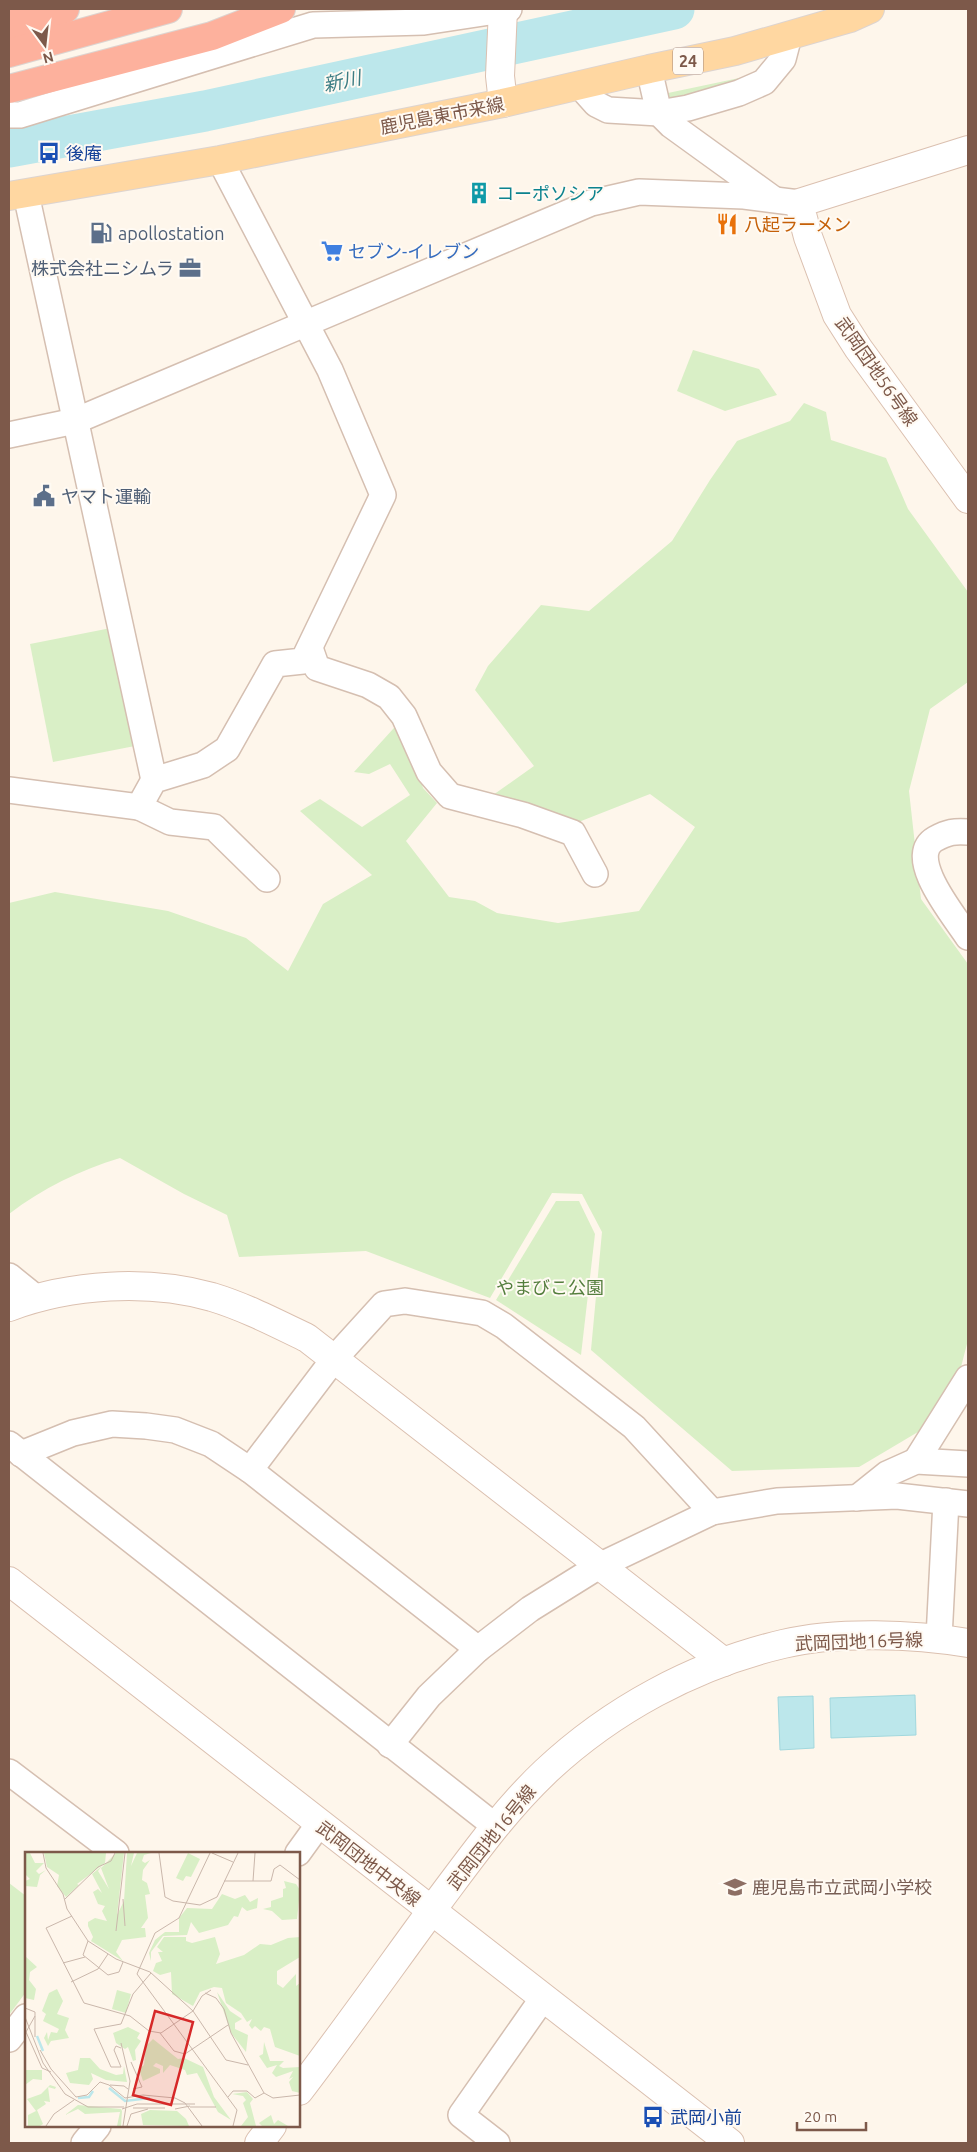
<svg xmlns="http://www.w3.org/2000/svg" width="977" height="2152" font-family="Ubuntu,'Noto Sans JP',sans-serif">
<rect width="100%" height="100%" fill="#fef6eb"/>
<g fill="#d9efc6">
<polygon points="763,73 739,86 669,99 668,93"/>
<polygon points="693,350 759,369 777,395 725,411 677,391"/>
<path d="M804,403L826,412L831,440L886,458L908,509L968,592V682L930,709L909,791L921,899L968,964V1340L961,1367L923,1429L859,1467L732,1471L591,1350L602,1232L582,1194L552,1193L490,1298L366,1251L239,1257L227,1215L184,1194L120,1158C80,1170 43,1188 9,1214V903L55,892L168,911L246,938L288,971L323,904L372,875L300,811L320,799L362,827L410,795L390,764L369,774L354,772L403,718L423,788L437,803L406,841L449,897L475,901L497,913L558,923L639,911L695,827L650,794L571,825L486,800L534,766L475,690L488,666L541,605L589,611L672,541L710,480L737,441L790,421Z"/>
<polygon points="116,627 140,745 53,762 30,644"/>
<polygon points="556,1201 579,1201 595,1234 581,1355 496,1300"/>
<polygon points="9,1883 26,1896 26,1992 9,2015"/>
</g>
<g fill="#bce7eb" stroke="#a1d8de">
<polygon points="915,1695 916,1735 831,1738 830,1698"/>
<polygon points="813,1696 814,1748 780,1750 778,1697"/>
</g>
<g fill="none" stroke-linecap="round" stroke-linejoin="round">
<polyline stroke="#bce7eb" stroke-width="41" points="9,147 205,111 674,9"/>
<g stroke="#d5bfb1" stroke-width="28">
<g id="street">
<polyline points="649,69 659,113 671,125 772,198"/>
<polyline points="579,85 596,104 608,110 659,113 688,108 739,93 764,82 783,59 789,36"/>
<polyline points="9,115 20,115 313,25 424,22 509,9"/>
<polyline points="26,194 154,780"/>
<polyline points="9,435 75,421 591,203 639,192 744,196 799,203"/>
<polyline points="310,648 317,668 368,685 389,697 404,716 429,772 450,796 523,815 573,833 595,874"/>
<polyline points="9,790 139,807 154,780 203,765 227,749 275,664 303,661 383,495 330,370 220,160"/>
<polyline points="139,807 170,822 214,827 267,879"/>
<path d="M968,832C954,831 948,832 935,839C904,857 956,918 968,937"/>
<polyline points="9,1276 35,1297"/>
<polyline points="9,1444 495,1826"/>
<polyline points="21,1454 73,1433 112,1424 146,1426 175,1430 211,1444 250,1470 478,1649"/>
<polyline points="916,1461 968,1378"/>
<polyline points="250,1470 334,1359 384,1304 405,1301 482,1313 504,1326 634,1427 712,1512"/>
<polyline points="857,1498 887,1474 916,1461 968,1464"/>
<polyline points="939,1638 946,1501"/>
<polyline points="390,1745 429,1696 478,1649 530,1609 599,1566 712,1512 777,1501 897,1496 968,1504"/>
<polyline points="9,1772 116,1853"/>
<polyline points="298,1853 319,1824"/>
<polyline points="9,2039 26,2017"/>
<polyline points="84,2143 98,2126"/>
<polyline points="497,2143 461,2115 543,1998"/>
</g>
</g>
<g stroke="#dbc0b0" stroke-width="30">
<g id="secondary">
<polyline points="503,103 500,76 503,9"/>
<polyline points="968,150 799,203 808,237 837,315 858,348 968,499"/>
<path d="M9,1307C71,1284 147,1279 212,1297C245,1307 276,1323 307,1338L724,1662"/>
<polyline points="9,1581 730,2143"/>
<path d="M299,2091C347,2028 393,1963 440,1899C473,1855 505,1810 545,1772C611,1710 694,1665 783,1644C837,1631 914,1634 968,1643"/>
<polyline points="259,2143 272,2126"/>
</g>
</g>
<g stroke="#ddd4d0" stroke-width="30">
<polyline id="primary" points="9,196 220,160 503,103 649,69 735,51 850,18 870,9"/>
</g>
<g stroke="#ddd4d0" stroke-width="30">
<g id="highway">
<polyline points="9,25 65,9"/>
<polyline points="9,53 168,9"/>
<polyline points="9,89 212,36 281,9"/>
</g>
</g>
<use href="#street" stroke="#fff" stroke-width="25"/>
<use href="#secondary" stroke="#fff" stroke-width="28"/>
<use href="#primary" stroke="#ffd7a1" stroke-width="28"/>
<use href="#highway" stroke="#fdb19d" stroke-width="28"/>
</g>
<defs>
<g id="bus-bare" transform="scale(1.725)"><path d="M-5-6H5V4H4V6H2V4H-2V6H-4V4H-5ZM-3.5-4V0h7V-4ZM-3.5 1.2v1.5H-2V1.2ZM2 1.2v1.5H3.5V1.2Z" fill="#1a4fb4" stroke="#fffaf3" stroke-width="2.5" paint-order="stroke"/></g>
<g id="building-bare" transform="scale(1.725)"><path d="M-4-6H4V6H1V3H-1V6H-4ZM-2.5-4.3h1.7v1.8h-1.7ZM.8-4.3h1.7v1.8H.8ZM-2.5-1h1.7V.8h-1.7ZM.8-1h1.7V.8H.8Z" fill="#0f9aa8" stroke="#fffaf3" stroke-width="2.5" paint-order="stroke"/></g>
<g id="restaurant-bare" transform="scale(1.725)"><path d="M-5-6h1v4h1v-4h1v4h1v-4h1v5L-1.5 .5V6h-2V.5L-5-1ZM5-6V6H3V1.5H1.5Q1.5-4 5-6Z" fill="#e8710a" stroke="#fffaf3" stroke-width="2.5" paint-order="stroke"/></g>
<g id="fuel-bare" transform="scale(1.725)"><path d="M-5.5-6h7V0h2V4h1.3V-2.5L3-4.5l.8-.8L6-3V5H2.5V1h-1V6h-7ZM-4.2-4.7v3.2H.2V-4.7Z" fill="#5c6f8a" stroke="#fffaf3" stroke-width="2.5" paint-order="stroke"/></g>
<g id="supermarket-bare" transform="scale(1.725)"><path d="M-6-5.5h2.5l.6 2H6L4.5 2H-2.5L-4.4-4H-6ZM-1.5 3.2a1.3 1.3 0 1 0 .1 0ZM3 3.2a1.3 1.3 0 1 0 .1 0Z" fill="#3f7fe0" stroke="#fffaf3" stroke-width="2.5" paint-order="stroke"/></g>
<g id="office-bare" transform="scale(1.725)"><path d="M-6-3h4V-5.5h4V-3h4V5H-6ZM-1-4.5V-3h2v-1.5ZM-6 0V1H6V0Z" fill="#5c6f8a" stroke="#fffaf3" stroke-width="2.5" paint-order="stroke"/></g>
<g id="civic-bare" transform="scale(1.725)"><path d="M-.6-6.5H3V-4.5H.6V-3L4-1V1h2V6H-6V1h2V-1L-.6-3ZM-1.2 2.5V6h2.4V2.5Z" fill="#5c6f8a" stroke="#fffaf3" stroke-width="2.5" paint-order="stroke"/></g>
<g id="school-bare" transform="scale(1.725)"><path d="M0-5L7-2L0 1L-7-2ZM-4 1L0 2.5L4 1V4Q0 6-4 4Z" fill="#8d6e63" stroke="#fffaf3" stroke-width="2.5" paint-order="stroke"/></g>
</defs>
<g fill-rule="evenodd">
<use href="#bus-bare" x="49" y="153"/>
<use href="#building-bare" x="479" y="193"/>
<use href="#restaurant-bare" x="727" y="224"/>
<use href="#fuel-bare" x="101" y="233"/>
<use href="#supermarket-bare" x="332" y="251"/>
<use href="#office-bare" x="190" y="268"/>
<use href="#civic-bare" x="44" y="496"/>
<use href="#school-bare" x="735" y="1887"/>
<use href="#bus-bare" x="653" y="2117"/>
</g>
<g text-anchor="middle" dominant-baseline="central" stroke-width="4" stroke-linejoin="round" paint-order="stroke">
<rect fill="#fffaf3" stroke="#a4897d" stroke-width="1" x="673" y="47.5" width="30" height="27" rx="4"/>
<g font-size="16" font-weight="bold" fill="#7d594a">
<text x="688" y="61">24</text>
</g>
<g font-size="18" fill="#7d594a" stroke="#fffaf3">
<text transform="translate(442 115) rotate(-11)">鹿児島東市来線</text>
<text transform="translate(877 371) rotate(55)">武岡団地56号線</text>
<text transform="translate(859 1641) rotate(-2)">武岡団地16号線</text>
<text transform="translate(491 1837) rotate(-51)">武岡団地16号線</text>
<text transform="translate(369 1863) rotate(38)">武岡団地中央線</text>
</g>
<g font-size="18" fill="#164399" stroke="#fffaf3" text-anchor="start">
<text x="66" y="153">後庵</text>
<text x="670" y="2117">武岡小前</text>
</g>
<g font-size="18" fill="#0d838f" stroke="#fffaf3" text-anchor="start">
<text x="496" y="193">コーポソシア</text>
</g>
<g font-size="18" fill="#c56008" stroke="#fffaf3" text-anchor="start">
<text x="744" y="224">八起ラーメン</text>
</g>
<g font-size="18" fill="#4e5e75" stroke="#fffaf3" text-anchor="start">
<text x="118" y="233">apollostation</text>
<text x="174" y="268" text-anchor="end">株式会社ニシムラ</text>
<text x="61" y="496">ヤマト運輸</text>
</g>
<g font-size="18" fill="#366cbe" stroke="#fffaf3" text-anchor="start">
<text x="348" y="251">セブン-イレブン</text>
</g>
<g font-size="18" fill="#547e3d" stroke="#fffaf3">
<text x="550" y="1287">やまびこ公園</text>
</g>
<g font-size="18" fill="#785e54" stroke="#fffaf3" text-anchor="start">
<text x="752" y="1887">鹿児島市立武岡小学校</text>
</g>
<g font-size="19" font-style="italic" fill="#3b7c83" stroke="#fffaf3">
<text transform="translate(342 81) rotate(-12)">新川</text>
</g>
</g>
<g transform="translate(25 1852)">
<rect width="275" height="275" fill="#fef6eb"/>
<path d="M0,1H5L10,11H19L11,19L14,22L21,18L15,23L12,35L0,34V29L5,27L0,22ZM19,1H81L80,11L52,32L54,33L41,45L32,34L34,23L22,15ZM91,1H99L92,63L99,49L102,1H109L106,14L112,1H126L119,3L117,9L120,11L125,8L118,18L117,28L122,31L125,42L120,43L123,66L116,76H120L121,85L97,88L91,100L98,109L66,89L68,85L63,74V70L70,66L82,69L77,59L80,54L73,52L68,40L73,37L77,41L67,22L77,14L73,19L84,37L76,16ZM163,1L175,7L166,25L161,24L158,29L151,26ZM259,29L271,32L275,38L272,67L257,68L247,59L238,57L246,55V49L258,45V37L261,36ZM197,42L210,47L220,43L225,50L233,46L232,56L222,59L217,55L213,65L209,64L203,73L174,81L166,70L162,83L138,84L126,100V109L124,101L130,88L140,80H154V66L162,56L187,57ZM139,85H161V89L167,91L190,85L195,102L191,112L219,103L235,92L246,93L263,86L275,85V105L252,119V132L258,136L271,122V134L275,131V204L250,195L245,177L239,175L236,179L230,174L227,177L224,173L227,167L222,170L216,161L201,151L197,136L189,135L175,140L168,154L147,142L146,120L135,123L128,119L131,111L137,109L133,100H138L132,95ZM0,104L12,115L5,120L4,128L11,137L9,148L0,146ZM32,137L38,149L32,162L44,166L40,178L44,186L26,189L23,194L19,186L22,180L23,188L26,180L32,181L34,177L18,169L21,162L17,159L24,141ZM92,138L106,142L101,161L87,157ZM192,140L205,159L217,167L210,171V177L223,183L221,200L206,181ZM103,175L115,181L112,186L116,189L110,198L111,208L108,209L103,195L100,197L91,191L89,184L88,181ZM128,187L153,207L159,206L178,215L189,245L206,268L193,260L172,221L162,223L160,218L145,213L138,221V214L131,211L128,214L135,217V221L118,229L114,217L119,213L121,194ZM239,190L245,209H259L254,214L258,216L275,215V241L267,239L264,230L268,225L264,227L268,219L251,225L247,221L252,213L242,216L234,204L238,202ZM55,206H65L75,217L91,223L98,222L99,214L102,230L81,228L66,221L68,227L64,233L45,231L41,221L53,218ZM0,218H17V228L8,227L0,233ZM25,233L31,235L30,237L23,235L25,250L19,249L21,252L12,258L18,272L15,274H3V263L11,259L2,247L16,242ZM222,240L228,247L225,251L231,274H216L223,265L218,251L221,248L218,244L207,242ZM53,253L96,257L97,259L96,274H92L95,260L60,262L53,257L40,263ZM125,258L152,259L161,267L164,274L118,273L116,262ZM246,263L249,272L253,268L263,274H237L234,271Z" fill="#d9efc6"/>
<path fill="none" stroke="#bce7eb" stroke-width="2.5" d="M12,184L18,199M84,236L100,249L125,246M53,246L64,245L68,239"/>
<path fill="none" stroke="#cab7ab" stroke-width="1" d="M18,1L21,16L38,42L42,57L63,89L91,107L125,120L168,159L201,208L223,213M134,1L140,45L148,49L175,53L192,45L213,1M185,1L154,66L130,81L112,122L212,258L208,274M187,1L208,10M199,29H246L249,17L255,13L275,28M228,29L230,1M40,47L73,15L86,9L90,1M98,47L100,74M47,64L21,76L59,151L105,164L124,179L136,181L168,159L177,144L186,138M91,79L100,1M63,89L58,103L83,123L94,120L98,110M38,111L60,105M46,130L73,117L83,102M180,141L191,146L199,157L206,181L239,241L248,246L275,243M0,156L10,160V185M10,164L1,180L17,216L26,220M0,165L18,211L40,242L63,255H99M135,181L149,199L160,202L203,173M96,191L105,229L98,274M96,196L91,194L89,198L96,215H86L69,177L96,172L108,142L126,121M15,198L26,217L51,245L62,243L75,230L84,233L100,246L118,243L150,246L160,251L177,274M106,210L117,235L108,237M85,233L99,234L103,237M203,245L208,239H222L230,246L239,241M165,255H191M108,256H140M97,257L112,252H170M150,257L165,254M21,274L29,262L49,248M102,274L106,262L123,257"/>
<path fill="#d62828" fill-opacity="0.15" stroke="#d62828" stroke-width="2.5" d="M130,159L168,170L146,253L108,243Z"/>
<rect width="275" height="275" fill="none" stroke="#7d594a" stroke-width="2.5"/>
</g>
<rect width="977" height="2152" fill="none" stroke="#7d594a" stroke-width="20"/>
<g transform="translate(45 45) rotate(165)" stroke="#fffaf3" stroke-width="4" paint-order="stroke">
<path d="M0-4L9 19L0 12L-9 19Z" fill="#7d594a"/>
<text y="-8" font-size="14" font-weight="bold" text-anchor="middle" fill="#7d594a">N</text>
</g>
<path d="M797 2122v8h69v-8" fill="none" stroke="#7d594a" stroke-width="2.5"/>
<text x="804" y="2122" font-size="15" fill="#7d594a" stroke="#fffaf3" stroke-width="4" paint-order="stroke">20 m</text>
</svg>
